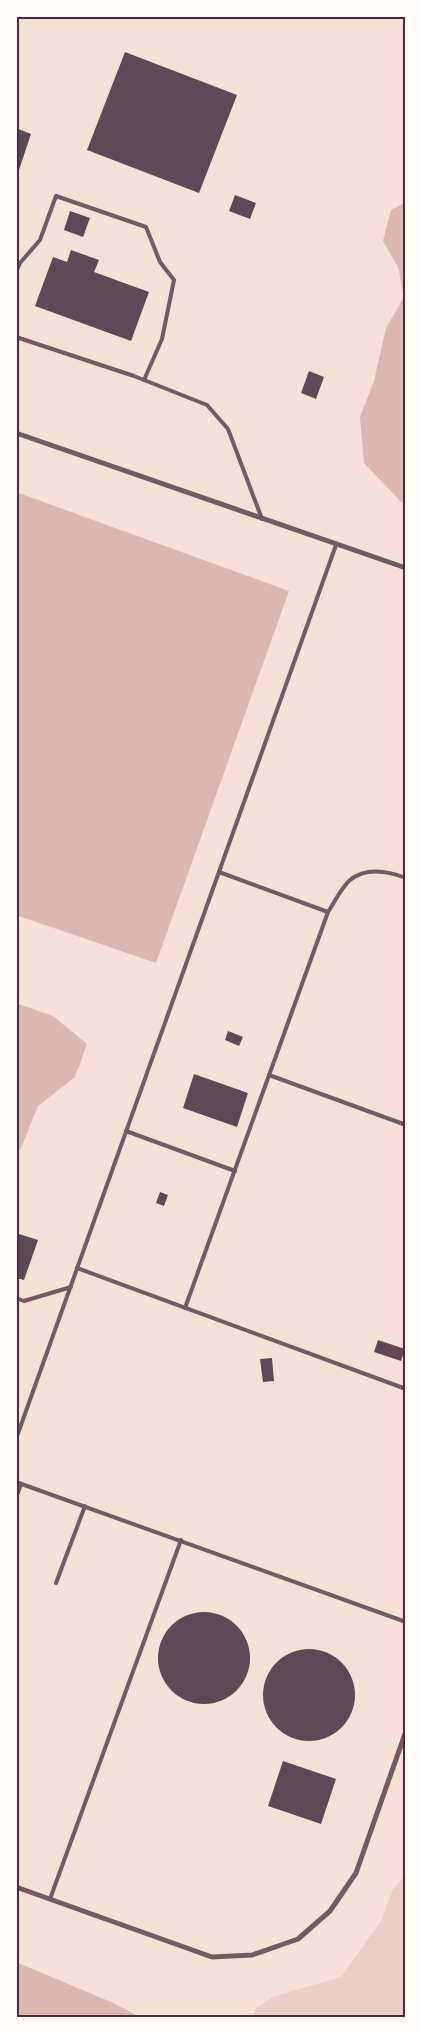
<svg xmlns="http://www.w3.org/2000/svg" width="422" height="2033" font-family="Ubuntu,sans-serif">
<rect width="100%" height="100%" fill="#f7e1d7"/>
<polygon fill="#ebcfc5" points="405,1875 406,2017 252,2017 256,2008 275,1996 341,1977 382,1919 392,1891"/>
<g fill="#dcb8b0">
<polygon points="406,202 406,507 364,463 360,417 374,381 386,328 404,297 398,267 383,241 391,210"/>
<polygon points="16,492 289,591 156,963 16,915"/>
<polygon points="16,1003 53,1016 87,1044 75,1077 38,1106 16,1160"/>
<polygon points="16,1962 111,2002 140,2017 16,2017"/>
</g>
<g fill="#644757">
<polygon points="125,52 237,95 199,193 87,150"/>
<polygon points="16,128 31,134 17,176 16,176"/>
<polygon points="235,195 256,203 250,219 229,211"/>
<polygon points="70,211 90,218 83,237 64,230"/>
<polygon points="71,250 99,260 94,272 149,292 131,341 35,306 53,257 67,262"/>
<polygon points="309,371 324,377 316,399 301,393"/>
<polygon points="228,1031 243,1037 239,1046 225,1040"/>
<polygon points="194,1074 248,1093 237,1127 183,1108"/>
<polygon points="160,1192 168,1195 164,1206 156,1203"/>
<polygon points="16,1233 38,1240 24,1280 16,1278"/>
<polygon points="378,1340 405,1349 401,1361 374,1352"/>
<polygon points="272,1358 274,1381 263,1382 260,1359"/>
<circle cx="204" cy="1658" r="46"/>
<circle cx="309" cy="1695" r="46"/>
<polygon points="283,1761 336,1779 321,1824 268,1806"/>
</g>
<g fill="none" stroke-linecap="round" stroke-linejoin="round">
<g stroke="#755966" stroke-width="4">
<polyline points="16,272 20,263 40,240 56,196 146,227 160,262 174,280 162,339 144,380"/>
<polyline points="16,337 134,376 207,405 228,429 262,519"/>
<polyline points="219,872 328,912"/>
<polyline points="269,1075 406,1125"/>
<polyline points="126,1131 235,1171"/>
<polyline points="77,1268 406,1389"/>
<polyline points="16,1298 24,1301 71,1287"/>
<path d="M185,1308L328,912C334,903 341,888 350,880C366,867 388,871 406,878"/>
<polyline points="16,1439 336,545"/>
<polyline points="16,1482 406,1622"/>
<polyline points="16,1498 21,1484"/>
<polyline points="56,1583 85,1506"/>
<polyline points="50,1899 181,1540"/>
</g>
<g stroke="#755966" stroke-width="5">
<polyline points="16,433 406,568"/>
<polyline points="16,1887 212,1957 252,1955 298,1939 330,1911 356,1873 406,1731"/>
</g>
</g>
<rect width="422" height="2033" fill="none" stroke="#fffaf5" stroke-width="35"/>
<rect x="18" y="18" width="386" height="1998" fill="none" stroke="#4a2c40" stroke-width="2"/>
</svg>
